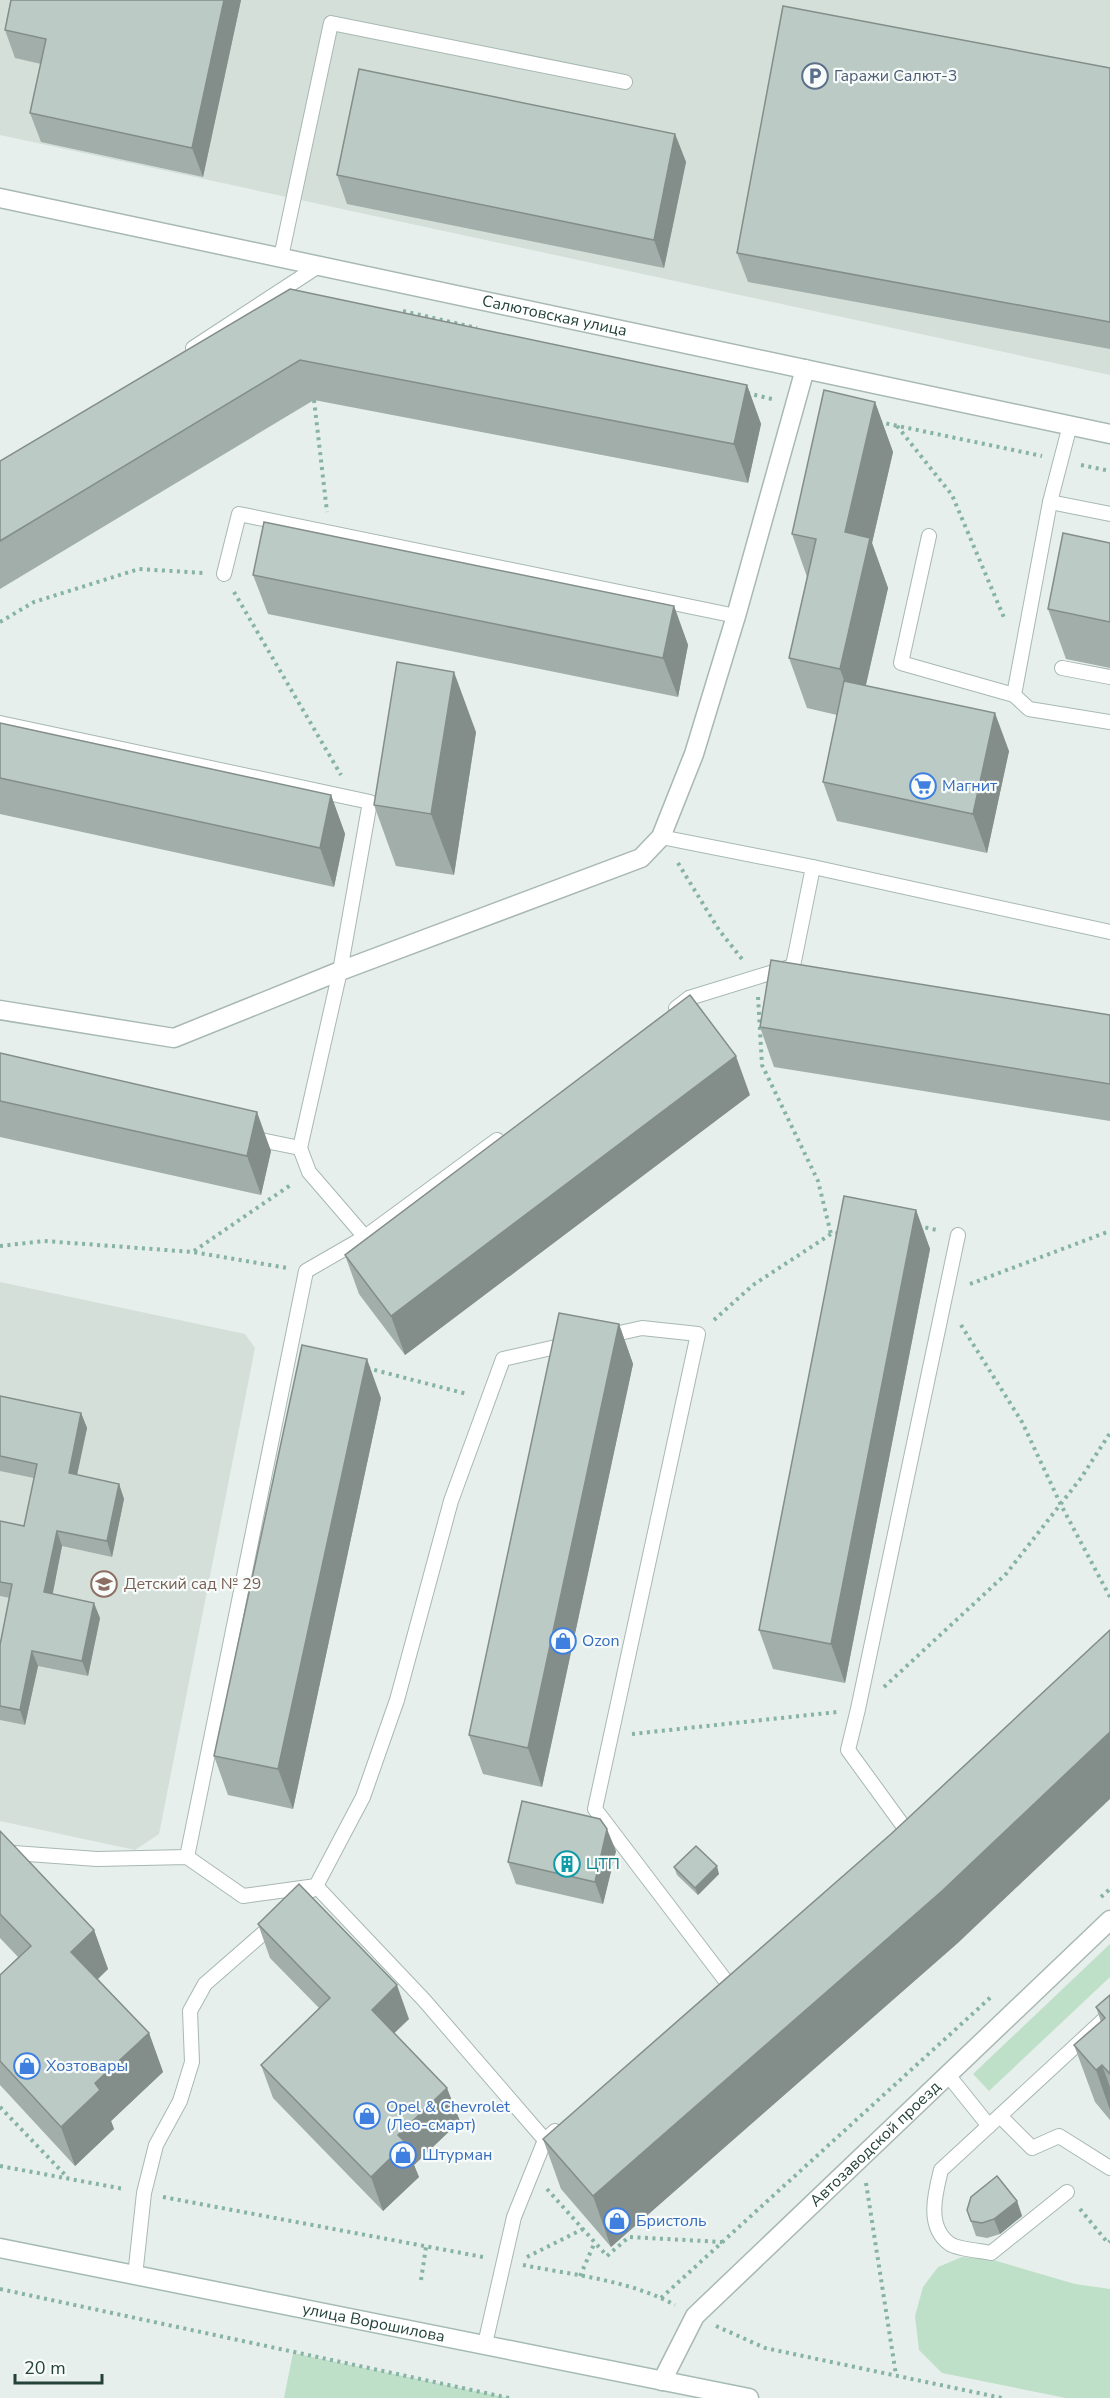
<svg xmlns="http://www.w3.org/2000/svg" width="1110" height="2398" font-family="'Nunito Sans',sans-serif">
<rect width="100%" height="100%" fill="#e6efeb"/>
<g fill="#d4dfda">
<polygon points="0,0 1110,0 1110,375 0,135"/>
<polygon points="0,1282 245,1334 255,1348 159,1834 135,1850 0,1821"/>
</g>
<g fill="#bfe0c8">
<polygon points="1110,1944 1110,1977 989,2091 973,2074"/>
<polygon points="962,2257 990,2259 1075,2284 1110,2289 1110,2398 1066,2398 942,2373 919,2350 915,2316 923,2287 938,2267"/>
<polygon points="293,2353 508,2398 284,2398"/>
</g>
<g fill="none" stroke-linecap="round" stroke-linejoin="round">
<g stroke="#a8b8b2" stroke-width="16">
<g id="lane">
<polyline points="281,257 331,23 625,82"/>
<polyline points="193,348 320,265"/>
<polyline points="1070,425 1050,502 1110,514"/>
<polyline points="1050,502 1014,695 1029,709 1110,722"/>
<polyline points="929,536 901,663 1014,695"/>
<polyline points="224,574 239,514 736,616"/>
<polyline points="1062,668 1110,677"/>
<polyline points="0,723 370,802 340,971 300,1148"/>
<polyline points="661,837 813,867 1110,932"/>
<polyline points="676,1008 689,998 793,966 813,867"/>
<polyline points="251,1138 300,1148 309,1172 365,1237"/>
<polyline points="606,1336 642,1328 698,1334 595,1809 732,1989"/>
<polyline points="912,1838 848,1750 858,1709 958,1235"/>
<polyline points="0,1852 97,1859 187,1857 243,1896 316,1886 363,1797 397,1700 451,1501 503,1359 569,1344"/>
<polyline points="187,1857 306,1271 365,1237 497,1140"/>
<polyline points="310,1891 316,1886 424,2000 545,2140"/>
<polyline points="948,2075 989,2126"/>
<polyline points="1000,2116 1032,2148 1059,2136 1110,2168"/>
<path d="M1067,2192L991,2253C982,2251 957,2249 950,2244C926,2227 935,2194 941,2170L1110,2014"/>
<polyline points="135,2276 144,2193 156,2145 180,2101 192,2062 190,2011 205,1984 276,1922"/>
<polyline points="485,2344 514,2217 545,2140 555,2131"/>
</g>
</g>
<g stroke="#a8b8b2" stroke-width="21">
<g id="street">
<path id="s1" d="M0,198L1110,434"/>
<polyline points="0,1010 174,1038 340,971 641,858 661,837 694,754 736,616 805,369"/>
<path id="s2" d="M662,2381L695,2316L1110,1920"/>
</g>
</g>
<g stroke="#a4bbb3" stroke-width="21">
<g id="secondary">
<path id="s3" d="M0,2248L749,2398"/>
</g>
</g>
<g stroke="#86b3a5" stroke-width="4" stroke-dasharray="3 4.5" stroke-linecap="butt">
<polyline points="403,311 477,328"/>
<polyline points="747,393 772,399"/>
<polyline points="314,400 327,512"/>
<polyline points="879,422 1042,456"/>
<polyline points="897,426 952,495 1005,620"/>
<polyline points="1081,465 1110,471"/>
<polyline points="234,592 341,775"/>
<polyline points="0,622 34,602 139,569 204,573"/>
<polyline points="678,863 719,930 742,959"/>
<polyline points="758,997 762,1065 818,1181 831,1234"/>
<polyline points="918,1226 937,1230"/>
<polyline points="0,1246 44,1241 193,1252 287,1268"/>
<polyline points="194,1251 292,1184"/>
<polyline points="970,1284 1110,1231"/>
<polyline points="714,1320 753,1285 831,1234 840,1233"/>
<polyline points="961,1325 1022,1422 1061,1505 1110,1597"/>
<polyline points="367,1368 467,1394"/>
<polyline points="884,1687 1006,1574 1081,1478 1110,1433"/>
<polyline points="632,1734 837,1712"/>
<polyline points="1101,1897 1110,1889"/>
<polyline points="0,2107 68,2178"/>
<polyline points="0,2166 124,2189"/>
<polyline points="866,2183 896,2375"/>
<polyline points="547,2189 607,2256 629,2237 722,2242"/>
<polyline points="163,2197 483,2257"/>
<polyline points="1080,2209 1108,2243 1110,2241"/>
<polyline points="527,2257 583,2229"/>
<path d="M523,2265C573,2275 629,2280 675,2305"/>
<polyline points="580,2276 595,2242"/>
<polyline points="421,2280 426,2247"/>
<polyline points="0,2289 509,2398"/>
<polyline points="661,2298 991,1997"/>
<polyline points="716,2326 765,2348 1002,2398"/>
</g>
<use href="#lane" stroke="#fff" stroke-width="14"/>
<use href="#street" stroke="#fff" stroke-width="18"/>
<use href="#secondary" stroke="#fff" stroke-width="18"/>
</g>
<g fill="#a1aea9">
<polygon points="11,0 241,0 203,177 41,142 30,113 41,64 15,58 5,30"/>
<polygon points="1110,68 1110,349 748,282 737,253"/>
<polygon points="675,134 686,162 664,268 347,204 337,175"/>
<polygon points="290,289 747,385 761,424 748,483 314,400 0,589 0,461"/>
<polygon points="875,402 893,452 872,543 888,588 866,685 1009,751 987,853 837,821 823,782 837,715 807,708 789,658 807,577 792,534"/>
<polygon points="1110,543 1110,668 1066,659 1048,609"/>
<polygon points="253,575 674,606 688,645 678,697 268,614"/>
<polygon points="0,723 331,795 345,834 334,887 0,814"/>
<polygon points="476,732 454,875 396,866 374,805"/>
<polygon points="1110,1015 1110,1121 774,1067 760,1027"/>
<polygon points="0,1053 271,1151 261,1195 0,1137"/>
<polygon points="750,1095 405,1355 359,1294 345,1255"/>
<polygon points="916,1210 930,1249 845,1683 773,1669 759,1630"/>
<polygon points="619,1324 633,1364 542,1787 483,1774 469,1735"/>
<polygon points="0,1396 81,1413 87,1428 77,1475 119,1484 124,1499 112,1557 62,1546 52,1594 100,1618 88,1676 38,1666 25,1725 0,1720 0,1645 10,1598 0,1596 0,1521 24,1526 34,1478 0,1471"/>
<polygon points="381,1398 293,1809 228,1795 214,1756"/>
<polygon points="0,1831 94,1930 108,1969 98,1979 149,2033 163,2072 111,2121 114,2129 75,2166 0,2085 0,1975 18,1957 0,1938"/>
<polygon points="616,1851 603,1904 516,1884 508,1862"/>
<polygon points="674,1867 719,1874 698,1895 677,1875"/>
<polygon points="258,1924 409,2019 394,2033 460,2121 414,2165 419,2177 383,2211 273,2098 261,2065 319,2008 270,1958"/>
<polygon points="960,1941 611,2247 561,2189 543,2139"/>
<polygon points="1110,1995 1110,2120 1095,2102 1074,2045 1101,2022 1096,2007"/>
<polygon points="1017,2201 1022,2216 1000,2234 987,2238 976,2236 967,2210"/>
</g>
<g fill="#838d89">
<polygon points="224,0 241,0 203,177 192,148"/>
<polygon points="675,134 686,162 664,268 654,240"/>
<polygon points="747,385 761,424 748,483 734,444"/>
<polygon points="875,402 893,452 872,543 888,588 858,719 840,669 845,532"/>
<polygon points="674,606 688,645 678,697 663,658"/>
<polygon points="454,672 476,732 454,875 431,814"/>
<polygon points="995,713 1009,751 987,853 973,814"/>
<polygon points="331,795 345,834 334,887 320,848"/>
<polygon points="736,1056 750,1095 405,1355 391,1316"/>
<polygon points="257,1112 271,1151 261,1195 247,1156"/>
<polygon points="916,1210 930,1249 845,1683 831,1644"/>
<polygon points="619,1324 633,1364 542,1787 528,1748"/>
<polygon points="367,1359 381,1398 293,1809 278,1769"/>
<polygon points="81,1413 87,1428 74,1489 69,1473"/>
<polygon points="119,1484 124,1499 112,1557 107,1541"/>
<polygon points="57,1531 62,1546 50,1608 44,1592"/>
<polygon points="94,1603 100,1618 88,1676 82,1661"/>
<polygon points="32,1651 38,1666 25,1725 20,1710"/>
<polygon points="1110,1732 1110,1799 960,1941 611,2247 593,2196"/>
<polygon points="607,1829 616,1851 603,1904 595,1882"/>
<polygon points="717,1866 719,1874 698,1895 695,1888"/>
<polygon points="94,1930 108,1969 85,1991 71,1952"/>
<polygon points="397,1985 409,2019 384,2043 372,2010"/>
<polygon points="149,2033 163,2072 111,2121 114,2129 75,2166 61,2127 95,2083"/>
<polygon points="1102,2065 1110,2087 1110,2110 1096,2070"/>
<polygon points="447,2088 460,2121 414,2165 419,2177 383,2211 371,2177 398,2135"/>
<polygon points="1017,2201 1022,2216 1000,2234 994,2219"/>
</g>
<g fill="#bbcac4" stroke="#838d89" stroke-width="1.5">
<polygon points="11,0 224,0 192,148 30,113 46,39 5,30"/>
<polygon points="783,6 1110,68 1110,322 737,253"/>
<polygon points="359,69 675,134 654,240 337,175"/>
<polygon points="290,289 747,385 734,444 300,360 0,541 0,461"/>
<polygon points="824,390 875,402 845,532 870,538 840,669 789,658 816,539 792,534"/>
<polygon points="264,522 674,606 663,658 253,575"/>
<polygon points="1063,533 1110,543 1110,622 1048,609"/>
<polygon points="397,662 454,672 431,814 374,805"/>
<polygon points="844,681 995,713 973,814 823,782"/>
<polygon points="0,723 331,795 320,848 0,778"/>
<polygon points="771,960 1110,1015 1110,1084 760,1027"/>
<polygon points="690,995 736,1056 391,1316 345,1255"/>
<polygon points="0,1053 257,1112 247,1156 0,1101"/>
<polygon points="844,1196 916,1210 831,1644 759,1630"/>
<polygon points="559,1313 619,1324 528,1748 469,1735"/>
<polygon points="302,1345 367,1359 278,1769 214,1756"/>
<polygon points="0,1396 81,1413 69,1473 119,1484 107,1541 57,1531 44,1592 94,1603 82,1661 32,1651 20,1710 0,1706 0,1645 12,1584 0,1582 0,1521 24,1526 37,1464 0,1456"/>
<polygon points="1110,1630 1110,1732 942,1891 593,2196 543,2139 891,1834"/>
<polygon points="522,1801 600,1819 607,1829 595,1882 508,1862"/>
<polygon points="0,1831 94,1930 71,1952 149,2033 95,2083 100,2090 61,2127 0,2061 0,1975 31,1946 0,1914"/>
<polygon points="696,1846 717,1866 695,1888 674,1867"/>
<polygon points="299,1884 397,1985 372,2010 447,2088 398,2135 406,2143 371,2177 261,2065 330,1998 258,1924"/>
<polygon points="1110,1995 1110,2074 1102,2065 1096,2070 1074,2045 1105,2018 1096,2007"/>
<polygon points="997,2176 1017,2201 994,2219 982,2223 971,2221 967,2210 971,2197"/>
</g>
<defs>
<g id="parking-ring" transform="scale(1.35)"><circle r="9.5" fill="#f7fbf9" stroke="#5c6f8a" stroke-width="1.5"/><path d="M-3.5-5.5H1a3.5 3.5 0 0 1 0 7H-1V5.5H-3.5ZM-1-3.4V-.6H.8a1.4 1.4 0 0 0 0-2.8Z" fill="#5c6f8a"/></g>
<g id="supermarket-ring" transform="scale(1.35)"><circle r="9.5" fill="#f7fbf9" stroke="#3f7fe0" stroke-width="1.5"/><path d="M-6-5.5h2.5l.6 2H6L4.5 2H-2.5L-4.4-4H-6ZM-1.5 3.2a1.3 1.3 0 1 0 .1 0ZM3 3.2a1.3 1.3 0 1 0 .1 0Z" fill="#3f7fe0"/></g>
<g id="school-ring" transform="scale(1.35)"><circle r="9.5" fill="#f7fbf9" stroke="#8d6e63" stroke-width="1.5"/><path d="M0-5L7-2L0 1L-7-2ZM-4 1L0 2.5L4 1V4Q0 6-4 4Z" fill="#8d6e63"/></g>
<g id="shop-ring" transform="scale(1.35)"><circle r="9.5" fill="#f7fbf9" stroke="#3f7fe0" stroke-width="1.5"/><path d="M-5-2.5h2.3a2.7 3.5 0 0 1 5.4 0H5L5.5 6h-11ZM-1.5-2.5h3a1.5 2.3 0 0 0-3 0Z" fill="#3f7fe0"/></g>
<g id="building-ring" transform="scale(1.35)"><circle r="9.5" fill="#f7fbf9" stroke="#0f9aa8" stroke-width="1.5"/><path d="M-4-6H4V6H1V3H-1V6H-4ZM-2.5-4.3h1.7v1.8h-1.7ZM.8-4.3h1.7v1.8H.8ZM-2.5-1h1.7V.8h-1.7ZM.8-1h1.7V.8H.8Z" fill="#0f9aa8"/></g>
</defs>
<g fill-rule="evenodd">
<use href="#parking-ring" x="815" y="76"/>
<use href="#supermarket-ring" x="923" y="786"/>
<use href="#school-ring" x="104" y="1584"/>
<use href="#shop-ring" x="563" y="1641"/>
<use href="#building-ring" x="567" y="1864"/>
<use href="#shop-ring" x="27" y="2066"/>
<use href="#shop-ring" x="367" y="2116"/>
<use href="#shop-ring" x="403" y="2155"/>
<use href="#shop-ring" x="617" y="2221"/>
</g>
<g text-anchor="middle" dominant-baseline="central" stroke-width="4.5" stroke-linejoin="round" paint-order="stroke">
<g font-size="16" fill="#4e5e75" stroke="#f7fbf9" text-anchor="start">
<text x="834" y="76">Гаражи Салют-3</text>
</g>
<g font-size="16" fill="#24423a" stroke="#f7fbf9">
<text stroke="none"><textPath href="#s1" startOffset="567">Салютовская улица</textPath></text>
<text stroke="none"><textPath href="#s2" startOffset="322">Автозаводской проезд</textPath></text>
<text stroke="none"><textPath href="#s3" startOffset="381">улица Ворошилова</textPath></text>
</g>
<g font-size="16" fill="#366cbe" stroke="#f7fbf9" text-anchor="start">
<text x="942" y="786">Магнит</text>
<text x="582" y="1641">Ozon</text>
<text x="46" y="2066">Хозтовары</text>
<text x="386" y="2107">Opel &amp; Chevrolet<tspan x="386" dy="18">(Лео-смарт)</tspan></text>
<text x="422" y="2155">Штурман</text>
<text x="636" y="2221">Бристоль</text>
</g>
<g font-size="16" fill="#785e54" stroke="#f7fbf9" text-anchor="start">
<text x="124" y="1584">Детский сад № 29</text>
</g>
<g font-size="16" fill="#0d838f" stroke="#f7fbf9" text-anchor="start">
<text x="586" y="1864">ЦТП</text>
</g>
</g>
<path d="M15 2374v9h87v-9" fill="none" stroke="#24423a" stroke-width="3"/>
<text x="24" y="2374" font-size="18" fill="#24423a" stroke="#f7fbf9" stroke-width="4.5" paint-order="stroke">20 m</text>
</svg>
